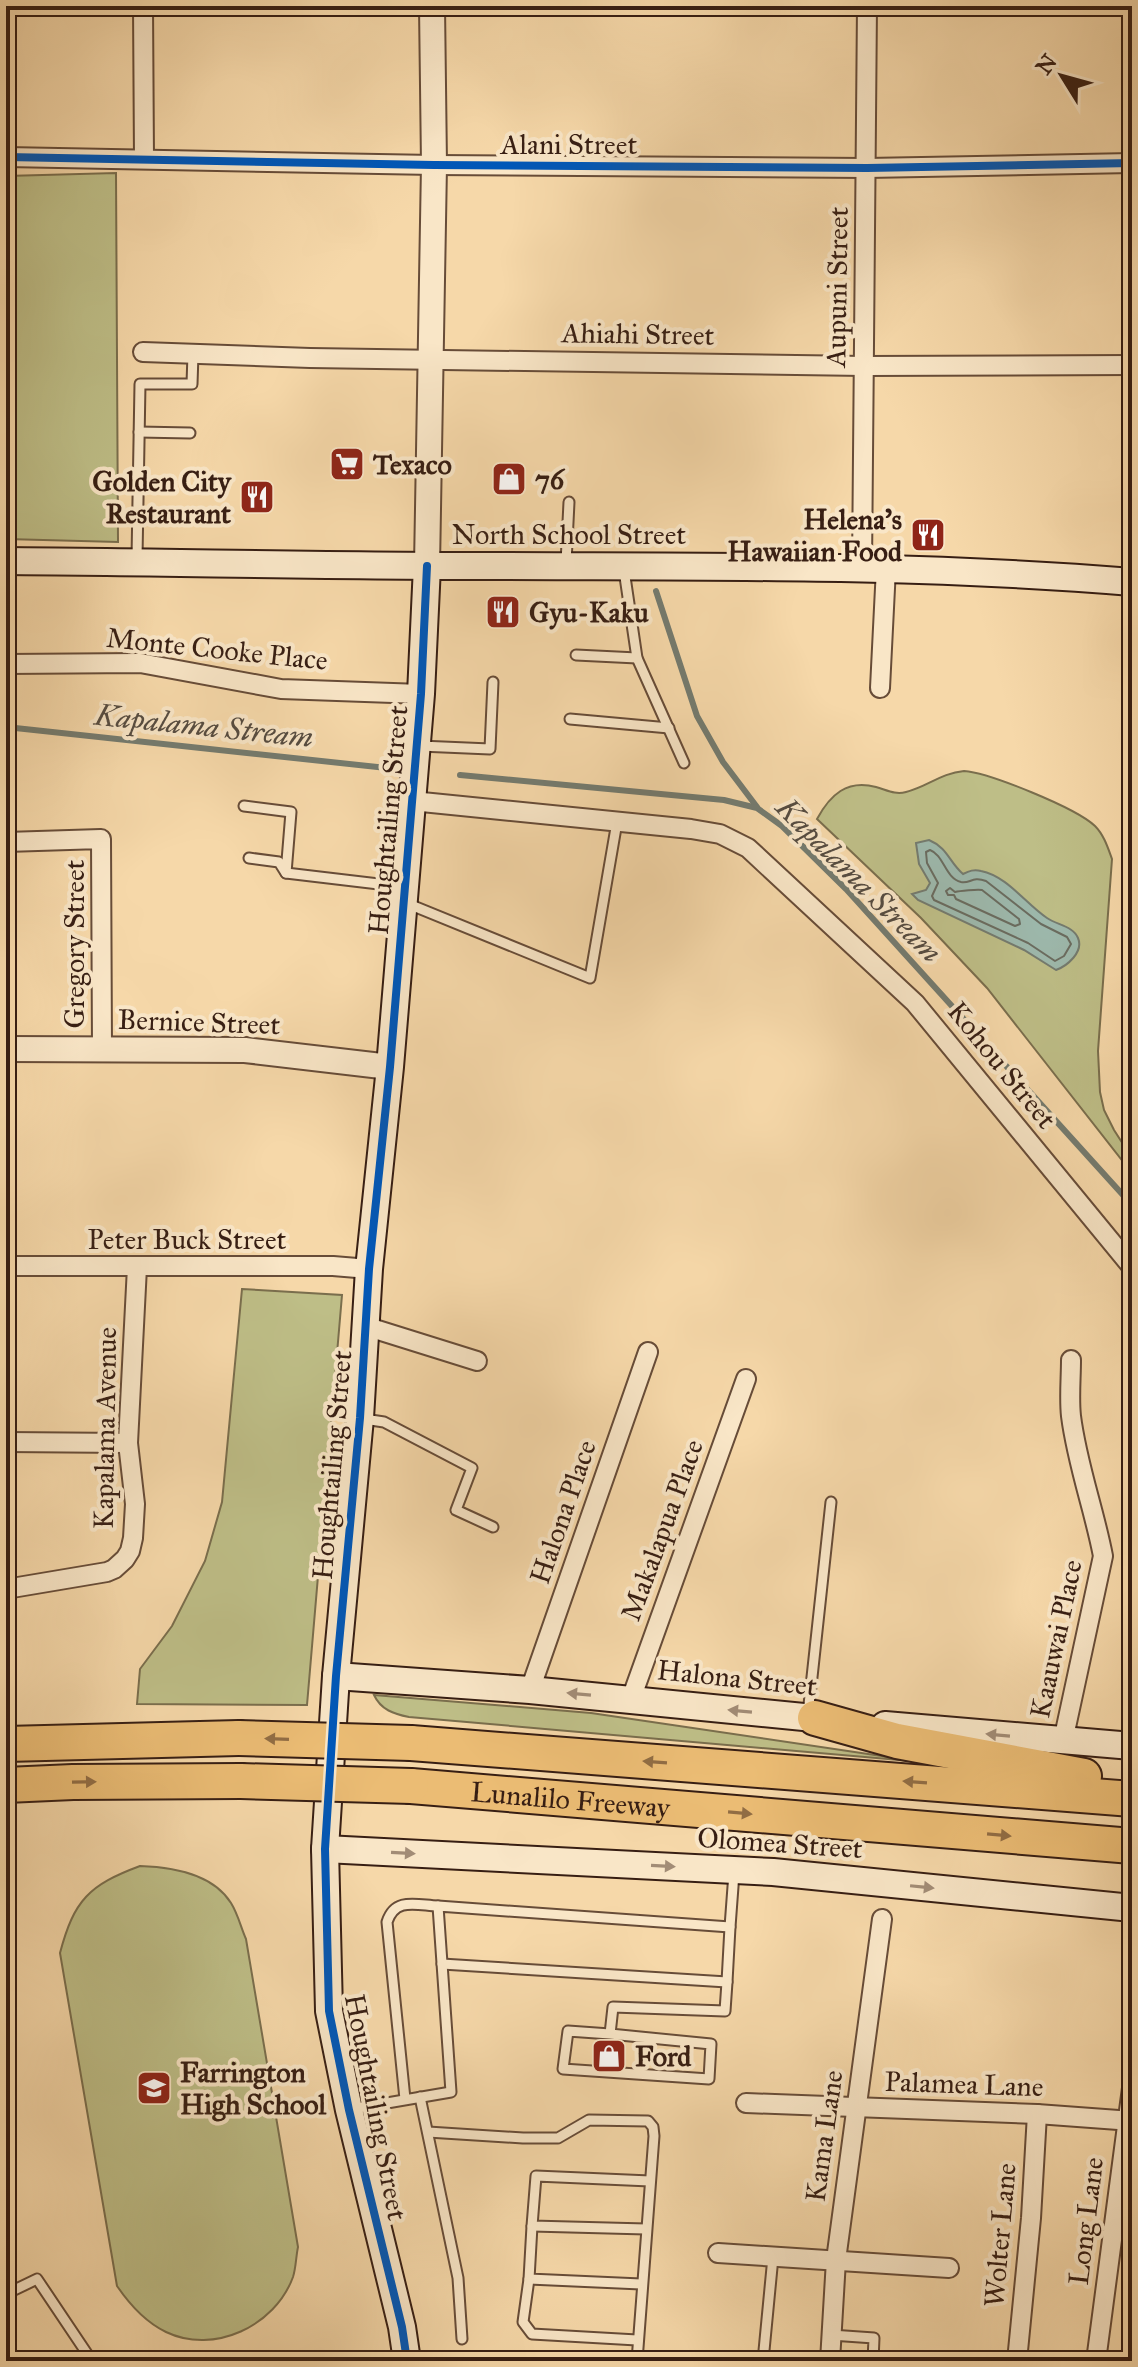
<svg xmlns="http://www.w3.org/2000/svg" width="1138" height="2367" font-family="'IM FELL Great Primer',serif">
<rect width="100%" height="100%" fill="#f6d8a9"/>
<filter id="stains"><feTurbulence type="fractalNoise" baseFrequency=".0025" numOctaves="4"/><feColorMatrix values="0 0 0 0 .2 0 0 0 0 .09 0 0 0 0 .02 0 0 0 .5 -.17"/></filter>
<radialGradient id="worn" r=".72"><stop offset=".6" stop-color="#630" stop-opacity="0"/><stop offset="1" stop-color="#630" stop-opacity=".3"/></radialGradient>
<g fill="#bebe87" stroke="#7a6e4d" stroke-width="2">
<polygon points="116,173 118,542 6,539 6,176"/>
<path d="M964,771C990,773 1076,808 1095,826C1104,835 1108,848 1112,859L1098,1051L1100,1092L1104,1110L1114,1130L1132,1158V1173L987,988L921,918L817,819C830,795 847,779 876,787C887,790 895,795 906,792C927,787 941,773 964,771Z"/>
<polygon points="242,1289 342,1295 307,1705 137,1704 140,1669 172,1626 205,1561 222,1502"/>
<path d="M374,1695L591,1713L922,1762L409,1717C394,1714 381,1710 374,1695Z"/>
<path d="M140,1866C171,1867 213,1874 231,1903C238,1914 241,1928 246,1939L298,2247C296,2256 296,2268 293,2277C275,2326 214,2355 166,2332C145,2322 130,2305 117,2286L60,1953C74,1900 89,1885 140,1866Z"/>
</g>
<path fill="#9db9ad" stroke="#747b6f" stroke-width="2" d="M929,840C948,848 949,862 963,874C969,871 974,869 981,871C1007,876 1026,904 1047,918C1057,925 1073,926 1078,938C1084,952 1067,966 1056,970L1024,950L918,900L912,894L926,890L930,883L919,864L916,843Z"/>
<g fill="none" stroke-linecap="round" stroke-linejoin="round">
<g stroke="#6a6c60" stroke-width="2">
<path d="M930,850C944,855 945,878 961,882C970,884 972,876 986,881L1041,924L1067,937L1071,944L1064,956L1055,961L1028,943L934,900L932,896L938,883L927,863L926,852Z"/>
<path d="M950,888L955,892C959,891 978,889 982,890L1019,919L1020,924L1015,926L956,899L954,895H948L946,891Z"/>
</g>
<g stroke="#747b6f" stroke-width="6">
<polyline points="656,591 697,716 723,762 757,807"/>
<polyline points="6,727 396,769"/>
<polyline points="460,775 724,800 757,808 782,826 846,889 1132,1205"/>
</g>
<g stroke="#674c38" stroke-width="13">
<g id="service">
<polyline points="139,432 190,433"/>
<polyline points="137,558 140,384 192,384 193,354"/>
<polyline points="566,563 569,502"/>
<polyline points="624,570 637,658 684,763"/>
<polyline points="576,655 637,658"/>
<polyline points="570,719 669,728"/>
<polyline points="420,746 490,749 493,682"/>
<polyline points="244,806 291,812 286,873"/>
<polyline points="249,858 279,862 286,873 404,887"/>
<polyline points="406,903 590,978 617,822"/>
<polyline points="364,1419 384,1422 472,1468 456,1510 493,1527"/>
<polyline points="808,1714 831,1502"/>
<polyline points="442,1964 727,1982 730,1927"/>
<polyline points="610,2034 711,2044 709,2079 563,2069 568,2031 610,2034 613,2007 725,2011 727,1982"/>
<polyline points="420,2097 458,2278 462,2339"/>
<path d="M405,2099L387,1922C395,1897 416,1905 438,1906"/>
<polyline points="352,2109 451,2092 438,1906 730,1927 734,1873"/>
<polyline points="428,2132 523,2138 558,2138 589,2120 648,2121 653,2127 654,2136 637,2361"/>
<polyline points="532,2226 529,2279 641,2284"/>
<polyline points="646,2229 532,2226 536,2176 650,2181"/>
<polyline points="529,2279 523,2322 532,2334 637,2340"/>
<polyline points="6,2294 37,2279 92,2361"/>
<polyline points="831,2335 874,2338 873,2361"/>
<polyline points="763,2361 773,2257"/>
</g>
</g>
<g stroke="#674c38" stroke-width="22">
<g id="minor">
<polyline points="143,6 144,159"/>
<polyline points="6,157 434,165 867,168 1132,163"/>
<polyline points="143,352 310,358 864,366 1132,365"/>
<polyline points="862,568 867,6"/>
<polyline points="6,664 140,663 281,689 421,694"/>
<polyline points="880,688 886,568"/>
<polyline points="412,801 691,829 720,834 748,848 915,1003 1132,1267"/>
<polyline points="6,842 101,839 102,1048"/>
<polyline points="6,1266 333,1266 369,1269"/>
<polyline points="365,1326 477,1361"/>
<polyline points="6,1442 128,1443"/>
<polyline points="6,1589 107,1572 114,1569 125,1559 130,1551 133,1538 135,1504 128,1443 137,1267"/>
<polyline points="530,1690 648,1352"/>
<polyline points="631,1699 746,1379"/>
<path d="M1063,1741L1103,1556C1094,1509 1077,1464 1071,1416C1069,1398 1071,1378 1071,1360"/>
<polyline points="746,2103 1037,2114 1132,2121"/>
<polyline points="718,2253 949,2268"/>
<polyline points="830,2361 836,2260 882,1919"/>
<polyline points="1017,2361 1031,2218 1037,2114"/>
<polyline points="1096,2361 1132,2088"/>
</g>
</g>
<g stroke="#674c38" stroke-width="28">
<g id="tertiary">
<polyline points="427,566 434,165 432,6"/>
<polyline points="6,1049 245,1050 390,1067"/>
</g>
</g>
<g stroke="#371e13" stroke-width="30">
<g id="secondary">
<path d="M6,561C168,562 329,566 490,566C705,567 918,564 1132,582"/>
<polyline points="336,1676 530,1690 834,1720"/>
<polyline points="885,1725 1132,1746"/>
<polyline points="325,1849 773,1872 1132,1908"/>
<polyline points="407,2361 402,2327 349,2110 329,2011 325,1849 336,1676 360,1418 369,1269 390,1067 421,694 427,566"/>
</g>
</g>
<g stroke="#371e13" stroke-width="38">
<g id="motorway">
<polyline points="815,1718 897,1741 1084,1776"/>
<polyline points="411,1743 1132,1799"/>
<polyline points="6,1744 239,1738"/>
<polyline points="6,1785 73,1782 241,1781"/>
<path id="s1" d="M411,1786L1132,1846"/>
</g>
</g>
<use href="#service" stroke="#f9e6c7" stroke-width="9"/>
<use href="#minor" stroke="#f9e6c7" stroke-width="18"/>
<use href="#tertiary" stroke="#f9e6c7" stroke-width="24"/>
<use href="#secondary" stroke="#f9e6c7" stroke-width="26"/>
<use href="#motorway" stroke="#ebbc74" stroke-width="34"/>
<g stroke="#371e13" stroke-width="38" stroke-linecap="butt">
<g id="motorway-bridge">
<polyline points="239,1738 411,1743"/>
<polyline points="241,1781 411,1786"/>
</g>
</g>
<use href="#motorway-bridge" stroke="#ebbc74" stroke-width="34"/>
<g stroke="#f9e6c7" stroke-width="13">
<g id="cycleway">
<polyline points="6,157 434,165 867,168 1132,163"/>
<polyline points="407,2361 402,2327 349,2110 329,2011 325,1849 336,1676 360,1418 369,1269 390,1067 421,694 427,566"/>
</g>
</g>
<use href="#cycleway" stroke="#0057b8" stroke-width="8"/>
</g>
<defs><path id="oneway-solid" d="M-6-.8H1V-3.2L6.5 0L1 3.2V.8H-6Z" transform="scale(2)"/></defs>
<g fill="#a28c76">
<use href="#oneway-solid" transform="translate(579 1694) rotate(-175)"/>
<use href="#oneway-solid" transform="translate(740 1711) rotate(-175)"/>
<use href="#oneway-solid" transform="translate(998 1735) rotate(-175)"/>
<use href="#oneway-solid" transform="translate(403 1853) rotate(3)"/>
<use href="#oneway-solid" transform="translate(663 1866) rotate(3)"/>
<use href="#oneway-solid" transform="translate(922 1887) rotate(6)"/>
</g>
<g fill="#916d44">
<use href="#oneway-solid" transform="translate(277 1739) rotate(-178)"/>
<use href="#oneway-solid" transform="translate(655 1762) rotate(-176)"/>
<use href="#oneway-solid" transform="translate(84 1782) rotate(-1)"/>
<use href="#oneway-solid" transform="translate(915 1782) rotate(-176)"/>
<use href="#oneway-solid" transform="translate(740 1813) rotate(5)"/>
<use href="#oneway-solid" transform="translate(999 1835) rotate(5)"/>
</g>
<defs>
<g id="supermarket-square" transform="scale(1.8)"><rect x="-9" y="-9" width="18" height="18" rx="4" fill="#8f2418" stroke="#f9e6c7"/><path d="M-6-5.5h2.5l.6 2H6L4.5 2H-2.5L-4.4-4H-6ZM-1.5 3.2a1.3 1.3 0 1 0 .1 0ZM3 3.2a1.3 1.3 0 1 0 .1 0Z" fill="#fff"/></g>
<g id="shop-square" transform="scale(1.8)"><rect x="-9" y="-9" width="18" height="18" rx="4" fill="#8f2418" stroke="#f9e6c7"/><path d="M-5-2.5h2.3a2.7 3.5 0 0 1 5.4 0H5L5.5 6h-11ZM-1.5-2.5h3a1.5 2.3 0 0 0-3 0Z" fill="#fff"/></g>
<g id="restaurant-square" transform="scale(1.8)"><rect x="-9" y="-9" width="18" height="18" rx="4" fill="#8f2418" stroke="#f9e6c7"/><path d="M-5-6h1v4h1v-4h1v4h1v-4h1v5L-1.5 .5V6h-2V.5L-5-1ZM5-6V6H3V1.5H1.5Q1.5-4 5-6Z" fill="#fff"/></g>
<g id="school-square" transform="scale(1.8)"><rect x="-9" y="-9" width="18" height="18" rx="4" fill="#8f2418" stroke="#f9e6c7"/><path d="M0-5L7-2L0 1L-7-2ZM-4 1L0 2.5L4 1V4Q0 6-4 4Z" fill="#fff"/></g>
</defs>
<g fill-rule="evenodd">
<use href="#supermarket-square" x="347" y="464"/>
<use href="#shop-square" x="509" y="479"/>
<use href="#restaurant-square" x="257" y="497"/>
<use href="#restaurant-square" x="928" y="535"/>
<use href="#restaurant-square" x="503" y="612"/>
<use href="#shop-square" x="609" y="2056"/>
<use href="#school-square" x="154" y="2088"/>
</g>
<g text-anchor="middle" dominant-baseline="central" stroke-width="8" stroke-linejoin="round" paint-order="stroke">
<g font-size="28" fill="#371e13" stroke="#f9e6c7">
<text x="569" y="144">Alani Street</text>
<text transform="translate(837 287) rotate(-89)">Aupuni Street</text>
<text transform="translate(638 334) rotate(1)">Ahiahi Street</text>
<text x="569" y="534">North School Street</text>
<text transform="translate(217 649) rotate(6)">Monte Cooke Place</text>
<text transform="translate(388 820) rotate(-85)">Houghtailing Street</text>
<text transform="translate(74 944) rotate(-90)">Gregory Street</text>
<text transform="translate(199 1022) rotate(2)">Bernice Street</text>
<text transform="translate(1002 1065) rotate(51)">Kohou Street</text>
<text x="187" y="1239">Peter Buck Street</text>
<text transform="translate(105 1428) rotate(-89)">Kapalama Avenue</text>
<text transform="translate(332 1465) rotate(-85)">Houghtailing Street</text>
<text transform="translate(563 1512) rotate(-71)">Halona Place</text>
<text transform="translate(662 1530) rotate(-70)">Makalapua Place</text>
<text transform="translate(1056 1639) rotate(-78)">Kaauwai Place</text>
<text transform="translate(737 1678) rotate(6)">Halona Street</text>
<text stroke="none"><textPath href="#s1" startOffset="160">Lunalilo Freeway</textPath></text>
<text transform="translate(780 1843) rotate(4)">Olomea Street</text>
<text transform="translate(964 2084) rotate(2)">Palamea Lane</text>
<text transform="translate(376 2107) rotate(79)">Houghtailing Street</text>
<text transform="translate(824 2136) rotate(-82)">Kama Lane</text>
<text transform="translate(1086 2221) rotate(-83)">Long Lane</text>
<text transform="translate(1000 2235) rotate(-85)">Wolter Lane</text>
</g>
<g font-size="28" font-weight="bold" fill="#371e13" stroke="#f9e6c7" text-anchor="start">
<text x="373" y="464">Texaco</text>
<text x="535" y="479">76</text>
<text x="231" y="481" text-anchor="end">Golden City<tspan x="231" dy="32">Restaurant</tspan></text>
<text x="902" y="519" text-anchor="end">Helena's<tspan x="902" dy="32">Hawaiian Food</tspan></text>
<text x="529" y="612">Gyu-Kaku</text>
<text x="635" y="2056">Ford</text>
<text x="180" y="2072">Farrington<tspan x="180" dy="32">High School</tspan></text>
</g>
<g font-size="30" font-style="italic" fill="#564c41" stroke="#f9e6c7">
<text transform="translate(204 726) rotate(6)">Kapalama Stream</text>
<text transform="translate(859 880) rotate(45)">Kapalama Stream</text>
</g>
</g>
<rect width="1138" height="2367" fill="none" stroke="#f6d8a9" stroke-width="32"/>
<rect x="8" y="8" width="1122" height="2351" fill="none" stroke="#371e13" stroke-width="4"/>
<rect x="16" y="16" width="1106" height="2335" fill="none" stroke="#371e13" stroke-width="2"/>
<g transform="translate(1062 76) rotate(307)" stroke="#f9e6c7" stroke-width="6" paint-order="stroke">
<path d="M0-6L14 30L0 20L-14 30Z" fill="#371e13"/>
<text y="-12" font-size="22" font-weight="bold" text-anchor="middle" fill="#371e13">N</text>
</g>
<rect width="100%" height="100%" filter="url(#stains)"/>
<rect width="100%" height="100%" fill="url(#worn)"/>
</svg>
